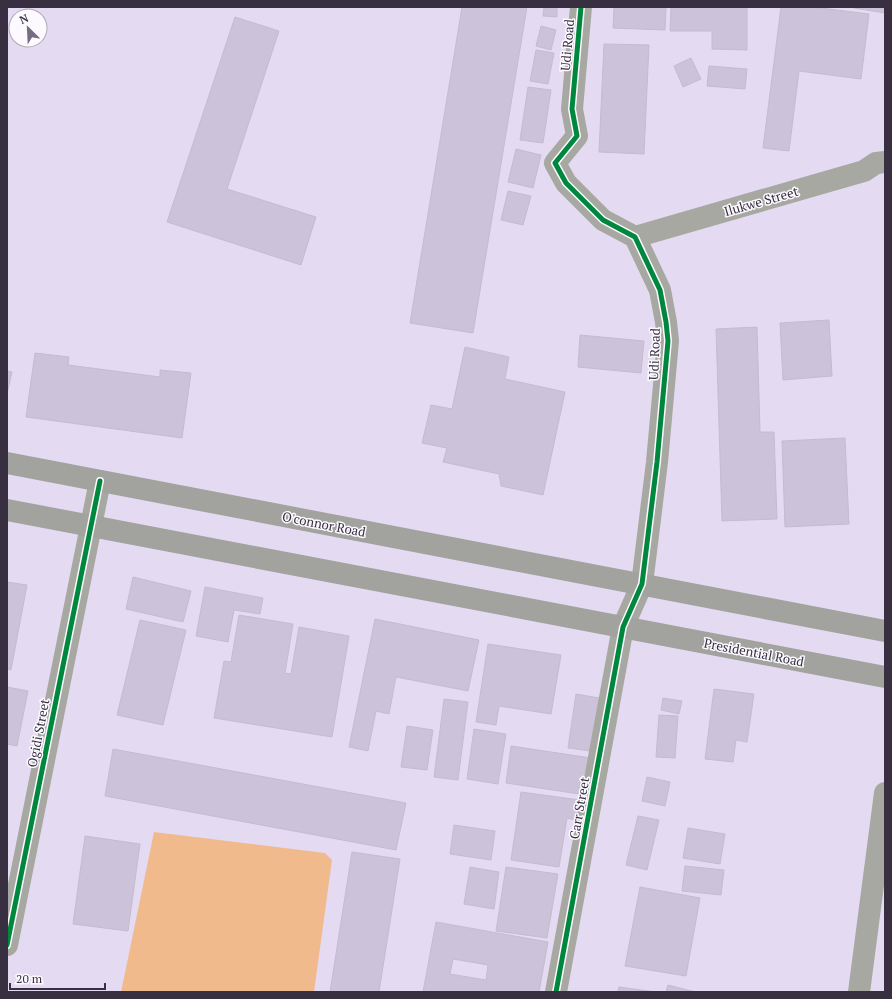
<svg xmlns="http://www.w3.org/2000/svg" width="892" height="999" font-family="'PT Serif',serif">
<rect width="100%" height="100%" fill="#e4dbf2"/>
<polygon fill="#f0ba8d" points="154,832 325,853 332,860 314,992 121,992"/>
<g fill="#ccc2d9" stroke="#c4bcce" fill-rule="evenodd">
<polygon points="462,7 527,7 473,333 410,323"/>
<polygon points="544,7 557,7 557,17 543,16"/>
<polygon points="614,7 666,7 665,30 613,28"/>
<polygon points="671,7 747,7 747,50 712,49 712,31 670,31"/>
<polygon points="781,7 813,7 869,14 861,79 799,71 789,151 763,148"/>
<polygon points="854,7 885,7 885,13 854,8"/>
<polygon points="235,17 279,31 227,189 316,217 301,265 167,222"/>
<polygon points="541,26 556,30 551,50 536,46"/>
<polygon points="604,44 649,45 644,154 599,152"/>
<polygon points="536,50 554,53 548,84 530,81"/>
<polygon points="691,58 701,79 683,87 674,66"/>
<polygon points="709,66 747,69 745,89 707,86"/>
<polygon points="528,87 551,90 543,143 520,140"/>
<polygon points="516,149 541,155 533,188 508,182"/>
<polygon points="508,191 531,196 523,225 501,220"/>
<polygon points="829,320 832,376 783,380 780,323"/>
<polygon points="757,327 760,432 774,432 777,519 722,521 716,329"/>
<polygon points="580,335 644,341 641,373 578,367"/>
<polygon points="465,347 509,357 505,379 565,392 543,495 501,486 499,474 443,462 447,448 422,443 431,405 452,409"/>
<polygon points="35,353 69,357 68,365 160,377 160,370 191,373 182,438 26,417"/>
<polygon points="7,371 12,372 7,394"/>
<polygon points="845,438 849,524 785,527 782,441"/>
<polygon points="133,577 191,591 183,622 126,609"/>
<polygon points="7,582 27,585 11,670 7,669"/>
<polygon points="205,587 263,598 260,614 234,610 228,642 196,636"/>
<polygon points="239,615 293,624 285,673 291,674 299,627 349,636 332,737 214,718 224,661 231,662"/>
<polygon points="375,619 479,640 468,691 396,677 389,714 376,711 368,751 349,747"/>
<polygon points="140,620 186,630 163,725 117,715"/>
<polygon points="488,644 561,655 551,714 499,706 496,725 476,722"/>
<polygon points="7,687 28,691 17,746 7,744"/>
<polygon points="714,689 754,694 747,742 736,740 733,762 705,759"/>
<polygon points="576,694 599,698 591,751 568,748"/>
<polygon points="663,698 682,701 679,714 661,710"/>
<polygon points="444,699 468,702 458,780 434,777"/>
<polygon points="659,715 678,716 675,758 656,757"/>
<polygon points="407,726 433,730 427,770 401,767"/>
<polygon points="474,729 506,734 498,784 467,779"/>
<polygon points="511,746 591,758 586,795 506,783"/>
<polygon points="113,749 406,803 396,850 105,796"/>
<polygon points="647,777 670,782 665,806 642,801"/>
<polygon points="521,792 587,801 584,822 567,818 559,867 511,860"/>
<polygon points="638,816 659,820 647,870 626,865"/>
<polygon points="454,825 495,831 491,860 450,854"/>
<polygon points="688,828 725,834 720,864 683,858"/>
<polygon points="85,836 140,844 128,931 73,924"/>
<polygon points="352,852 400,859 379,992 330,992"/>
<polygon points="685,866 724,870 721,895 682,891"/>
<polygon points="470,867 499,872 494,909 464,904"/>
<polygon points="506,867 558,874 547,938 496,931"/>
<polygon points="640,887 700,898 686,976 625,966"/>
<path d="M436,922L548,942L539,992H423ZM453,959L488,965L486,980L450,974Z"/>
<polygon points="668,985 696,992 666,992"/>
<polygon points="619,987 656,992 618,992"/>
</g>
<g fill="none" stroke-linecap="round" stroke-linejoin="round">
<g stroke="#a7a8a1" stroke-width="22">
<polyline points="635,237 864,171 876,163 885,162"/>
<polyline points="7,945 100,481"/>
<polyline points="556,992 623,627 642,584 657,462 668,341 666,322 660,290 635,237 603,220 566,183 555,163 577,136 572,109 581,7"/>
<polyline points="859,992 885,793"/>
</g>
<g stroke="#a2a29e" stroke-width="22">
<polyline points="7,463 885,631"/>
<polyline points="7,510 885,677"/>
</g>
<g stroke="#fcfaff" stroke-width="8">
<g id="cycleway">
<polyline points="7,945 100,481"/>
<polyline points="556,992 623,627 642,584 657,462 668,341 666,322 660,290 635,237 603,220 566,183 555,163 577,136 572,109 581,7"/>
</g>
</g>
<use href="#cycleway" stroke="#00873e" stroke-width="5"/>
</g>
<g text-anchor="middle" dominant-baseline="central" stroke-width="3" stroke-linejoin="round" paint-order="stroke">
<g font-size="13" fill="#383041" stroke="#fcfaff">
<text transform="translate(567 45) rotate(-85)">Udi Road</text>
<text transform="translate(761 201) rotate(-16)">Ilukwe Street</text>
<text transform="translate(654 354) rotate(-88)">Udi Road</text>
<text transform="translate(324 524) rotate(11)">O'connor Road</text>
<text transform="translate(754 652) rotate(11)">Presidential Road</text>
<text transform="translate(38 733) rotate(-79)">Ogidi Street</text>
<text transform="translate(579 808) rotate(-80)">Carr Street</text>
</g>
</g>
<rect width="892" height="999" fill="none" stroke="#383041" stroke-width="16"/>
<g transform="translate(28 28) rotate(336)"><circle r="19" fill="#fcfaff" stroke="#aea9b3"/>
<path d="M0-3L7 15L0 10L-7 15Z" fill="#746c7f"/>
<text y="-6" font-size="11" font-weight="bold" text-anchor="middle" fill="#383041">N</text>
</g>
<path d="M10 983v6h95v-6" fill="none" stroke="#383041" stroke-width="2"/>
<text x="16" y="983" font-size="12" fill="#383041" stroke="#fcfaff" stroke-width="3" paint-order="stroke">20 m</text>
</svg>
